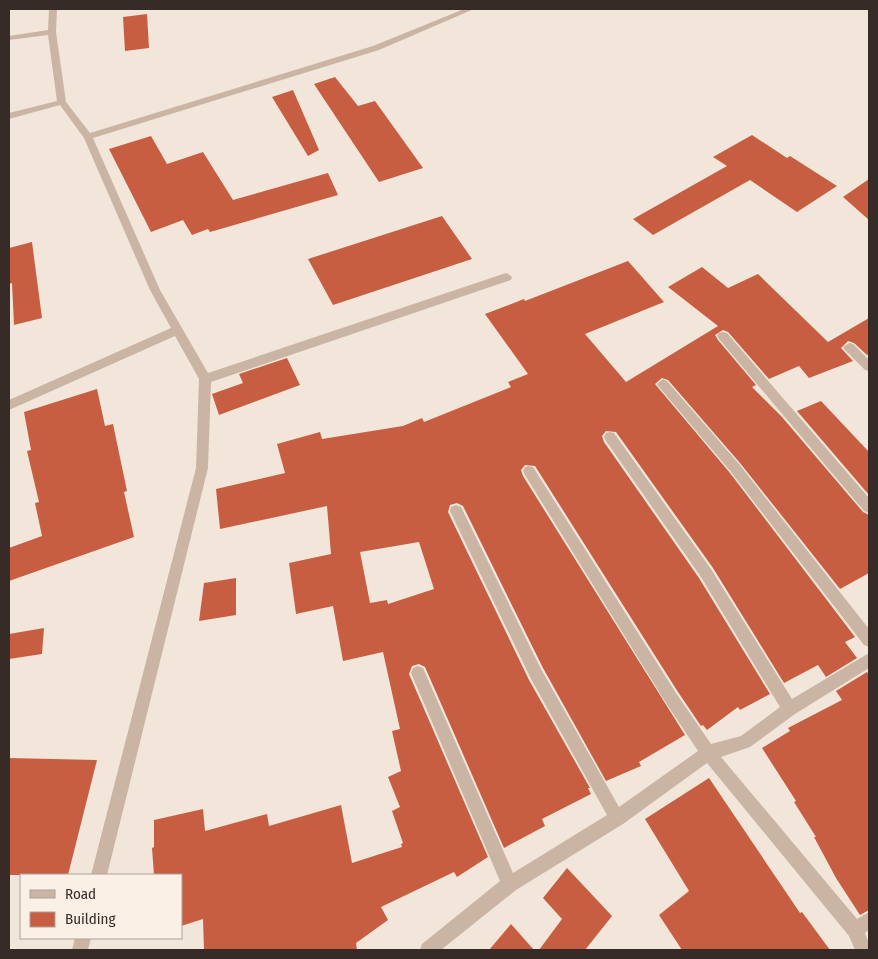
<svg xmlns="http://www.w3.org/2000/svg" width="878" height="959" font-family="'Fira Sans Condensed',sans-serif">
<rect width="100%" height="100%" fill="#f2e6da"/>
<g fill="#c85e41" fill-rule="evenodd">
<polygon points="147,14 149,48 125,51 123,17"/>
<polygon points="335,77 358,106 375,101 423,168 379,182 314,84"/>
<polygon points="293,90 319,150 308,156 272,97"/>
<polygon points="752,135 787,158 790,156 837,186 797,212 750,180 653,235 633,219 727,166 713,157"/>
<polygon points="151,136 167,164 203,152 233,200 328,173 338,195 210,232 208,229 192,235 183,220 151,232 109,149"/>
<polygon points="869,179 869,220 843,197"/>
<polygon points="442,216 472,259 333,305 308,259"/>
<polygon points="32,242 42,318 14,325 12,283 9,284 9,248"/>
<path d="M628,261L664,302L585,334L626,382L718,326L668,287L702,267L728,288L758,274L828,342L869,318V354L867,355L854,343L848,341L841,348L853,361L809,378L799,366L769,379L728,332L723,330L715,335L718,340L756,385L752,387L782,417L863,512L869,515V573L840,589L740,463L668,380L662,378L655,384L730,473L855,637L845,642L857,658L826,677L818,665L784,683L713,568L616,432L606,431L602,436L604,442L699,578L770,694L740,710L738,707L707,730L703,725L701,726L678,692L535,466L525,465L521,470L523,476L685,735L639,762L641,766L606,781L543,668L463,506L457,503L450,505L448,512L529,680L590,788H588L591,794L542,819L545,826L504,848L425,667L419,664L412,666L409,674L488,857L457,877L454,872L381,907L388,920L356,943L357,950H204L203,919L181,926V875H154L152,848L154,847V820L203,809L205,831L267,814L269,826L341,805L352,863L402,847L401,844L403,843L392,811L400,807L388,777L401,771L392,731L400,729L383,652L343,661L333,606L296,614L289,563L331,554L327,506L220,529L216,489L285,473L277,444L320,432L322,439L403,426L422,418L424,422L511,387L508,382L528,374L485,314L524,299L525,301ZM419,542L434,589L388,604L387,600L370,603L360,552Z"/>
<polygon points="287,358 300,385 219,415 212,394 243,383 239,374"/>
<polygon points="97,389 105,426 113,424 127,491 124,492 134,537 9,581 9,548 42,536 35,503 39,502 27,451 31,450 24,412"/>
<polygon points="821,401 869,452 869,495 797,411"/>
<polygon points="236,578 236,615 199,621 204,583"/>
<polygon points="44,628 42,654 9,659 9,634"/>
<polygon points="867,672 869,675 869,910 860,915 836,878 814,837 816,837 794,802 796,801 762,748 790,731 788,728 842,700 836,691"/>
<polygon points="9,758 97,760 68,875 9,875"/>
<polygon points="709,778 800,913 802,912 830,950 682,950 659,915 689,891 645,819"/>
<polygon points="567,868 612,916 585,950 539,950 562,919 543,898"/>
<polygon points="511,924 534,950 489,950"/>
</g>
<g fill="none" stroke-linecap="round" stroke-linejoin="round">
<g fill="#cab5a5" fill-rule="evenodd">
<polygon points="49,9 57,9 56,32 66,102 90,133 373,46 464,9 474,9 379,50 93,138 160,290 208,373 503,274 507,273 512,277 511,280 211,382 208,468 107,875 91,875 196,468 199,379 175,336 9,410 9,400 171,328 150,290 84,138 60,105 9,119 9,113 57,101 48,35 9,40 9,36 48,30"/>
<polygon points="723,332 727,333 869,498 869,513 864,511 719,339 717,336 719,333"/>
<polygon points="849,343 853,344 869,360 869,371 865,370 845,350 843,347"/>
<polygon points="663,379 667,381 739,464 869,629 869,647 864,645 731,472 659,387 657,384"/>
<polygon points="610,432 614,433 711,569 792,699 869,653 869,668 795,714 750,747 721,757 857,919 869,912 869,930 865,933 869,944 869,950 855,950 849,936 707,763 623,824 516,890 441,950 420,950 422,944 500,881 411,673 413,668 418,666 423,668 513,873 607,815 531,679 450,511 451,507 456,505 461,507 541,669 619,807 698,751 666,703 525,475 523,471 525,467 529,466 533,467 676,693 711,744 741,736 780,707 701,577 606,441 604,437 606,433"/>
<polygon points="75,938 91,938 88,950 72,950"/>
</g>
</g>
<rect width="878" height="959" fill="none" stroke="#362b27" stroke-width="20"/>
<rect x="20" y="874" width="162" height="65" fill="#faf0e6" stroke="#aca19a"/>
<rect x="30" y="890" width="25" height="8" fill="#cab5a5" stroke="#aca19a"/>
<text x="65" y="899" font-size="15" fill="#362b27">Road</text>
<rect x="30" y="912" width="25" height="15" fill="#c85e41" stroke="#aca19a"/>
<text x="65" y="924" font-size="15" fill="#362b27">Building</text>
</svg>
